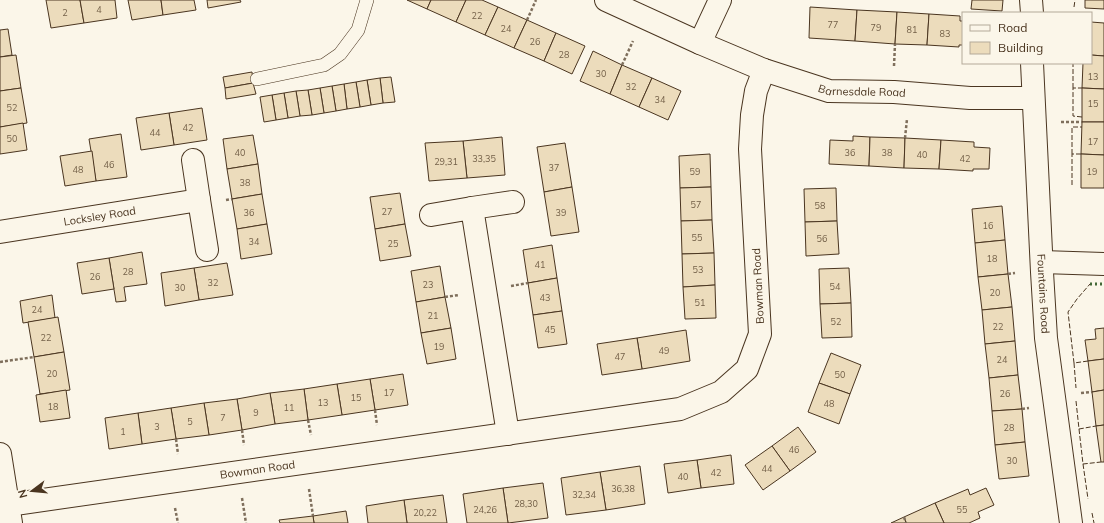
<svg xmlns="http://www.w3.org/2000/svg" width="1104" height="523" font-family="Mulish,sans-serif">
<rect width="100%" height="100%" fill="#fbf6e9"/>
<g fill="#ecdcbc" stroke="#4a3520">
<polygon points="46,0 80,0 84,23 51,28"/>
<polygon points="80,0 115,0 117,18 84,23"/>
<polygon points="128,0 161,0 163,15 132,20"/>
<polygon points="161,0 194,0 196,10 163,15"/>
<polygon points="207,0 240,0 241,2 208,8"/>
<polygon points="407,0 431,0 427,9"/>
<polygon points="431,0 466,0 456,22 427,9"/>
<polygon points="466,0 482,0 498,7 485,35 456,22"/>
<polygon points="972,0 1003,0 1002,11 971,9"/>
<polygon points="1085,0 1104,0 1104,9 1085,8"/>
<polygon points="498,7 527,20 514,48 485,35"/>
<polygon points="810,7 857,10 855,41 809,38"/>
<polygon points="857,10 897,12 895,44 855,41"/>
<polygon points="897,12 929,14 927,45 895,44"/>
<polygon points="929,14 960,16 960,21 963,21 963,45 959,45 959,47 927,45"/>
<polygon points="527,20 556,33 544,61 514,48"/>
<polygon points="1091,22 1104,23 1104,56 1091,55"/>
<polygon points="8,29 12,55 0,57 0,30"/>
<polygon points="556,33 585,46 572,74 544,61"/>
<polygon points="593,51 622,65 610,94 580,81"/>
<polygon points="16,55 21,88 0,91 0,57"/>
<polygon points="1091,55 1104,56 1104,89 1082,88 1083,63 1091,63"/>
<polygon points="622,65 652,78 639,107 610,94"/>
<polygon points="252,72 253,83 225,88 223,77"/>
<polygon points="391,77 395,102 383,103 380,78"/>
<polygon points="380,78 383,103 371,105 367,80"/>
<polygon points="652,78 681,91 668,120 639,107"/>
<polygon points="367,80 371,105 360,107 356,82"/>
<polygon points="356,82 360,107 347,109 344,84"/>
<polygon points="253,83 256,94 226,99 225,88"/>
<polygon points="344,84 347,109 336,111 332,86"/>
<polygon points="332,86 336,111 324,113 320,88"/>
<polygon points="21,88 27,123 0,127 0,91"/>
<polygon points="320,88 324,113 312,115 308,90"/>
<polygon points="1082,88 1104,89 1104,122 1082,122"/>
<polygon points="308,90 312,115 300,116 296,91"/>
<polygon points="296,91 300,116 288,118 284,93"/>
<polygon points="284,93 288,118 276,120 272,95"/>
<polygon points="272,95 276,120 264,122 260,97"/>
<polygon points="202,108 207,140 174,145 169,113"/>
<polygon points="169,113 174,145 141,150 136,118"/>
<polygon points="1082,122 1104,122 1104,155 1081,154"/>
<polygon points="23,123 27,150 0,154 0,127"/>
<polygon points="121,134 127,177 96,181 89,139"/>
<polygon points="253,135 258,164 227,169 223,139"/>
<polygon points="853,136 870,137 869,166 829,164 830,140 853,141"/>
<polygon points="502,137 505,175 467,178 463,141"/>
<polygon points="870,137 905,138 904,168 869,166"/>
<polygon points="905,138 941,140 939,169 904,168"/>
<polygon points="941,140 974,142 974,147 990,148 989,169 973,169 973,171 939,169"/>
<polygon points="463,141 467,178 429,181 425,143"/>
<polygon points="565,143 572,187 544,192 537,147"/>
<polygon points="92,151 96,181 65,186 60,156"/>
<polygon points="710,154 711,187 680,188 679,156"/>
<polygon points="1081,154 1104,155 1104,188 1081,188"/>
<polygon points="258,164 262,194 232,199 227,169"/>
<polygon points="572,187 579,232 551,236 544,192"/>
<polygon points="711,187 712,220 681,221 680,188"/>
<polygon points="836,188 837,221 805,222 804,189"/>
<polygon points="400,193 405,224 375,229 370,197"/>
<polygon points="262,194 267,224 237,229 232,199"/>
<polygon points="1002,206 1005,240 975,243 972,209"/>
<polygon points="712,220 714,253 682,254 681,221"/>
<polygon points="837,221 839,254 806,256 805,222"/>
<polygon points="267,224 272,254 241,259 237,229"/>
<polygon points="405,224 411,256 380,261 375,229"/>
<polygon points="1005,240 1008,274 978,277 975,243"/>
<polygon points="552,245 557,278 528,283 523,250"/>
<polygon points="142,252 147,284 124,287 126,301 116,302 109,258"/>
<polygon points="714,253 715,285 683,287 682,254"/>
<polygon points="109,258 114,289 82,294 77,263"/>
<polygon points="227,263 233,295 199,300 194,268"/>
<polygon points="440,266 445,297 416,302 411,271"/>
<polygon points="194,268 199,300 165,306 161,273"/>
<polygon points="849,268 851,303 820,304 819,269"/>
<polygon points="1008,274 1012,307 982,310 978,277"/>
<polygon points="557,278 562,311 533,315 528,283"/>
<polygon points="715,285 716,318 685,319 683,287"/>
<polygon points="52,295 55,318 23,323 20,301"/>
<polygon points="445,297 451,328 421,333 416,302"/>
<polygon points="851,303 852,337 822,338 820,304"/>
<polygon points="1012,307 1015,341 985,344 982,310"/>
<polygon points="562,311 567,344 538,348 533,315"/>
<polygon points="58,317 64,352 34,357 28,322"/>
<polygon points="451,328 456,359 427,364 421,333"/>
<polygon points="1104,328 1104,359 1088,361 1085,340 1096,339 1095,329"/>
<polygon points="686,330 690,361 642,369 637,338"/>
<polygon points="637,338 642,369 602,375 597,344"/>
<polygon points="1015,341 1018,375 989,378 985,344"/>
<polygon points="64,352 70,390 40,394 34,357"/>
<polygon points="831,353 861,365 850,394 819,383"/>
<polygon points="1104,359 1104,390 1092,392 1088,361"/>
<polygon points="403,374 408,405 375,410 370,379"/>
<polygon points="1018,375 1022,409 992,411 989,378"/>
<polygon points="370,379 375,410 342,415 337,384"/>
<polygon points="819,383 850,394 839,424 808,412"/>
<polygon points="337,384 342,415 308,420 304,389"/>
<polygon points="304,389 308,420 275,424 270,393"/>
<polygon points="66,390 70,418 40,422 36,395"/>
<polygon points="1104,390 1104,425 1096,426 1092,392"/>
<polygon points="270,393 275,424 242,430 237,399"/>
<polygon points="237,399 242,430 209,435 204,403"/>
<polygon points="204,403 209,435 176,439 171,408"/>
<polygon points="171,408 176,439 142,444 138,413"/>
<polygon points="1022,409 1025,442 995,445 992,411"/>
<polygon points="138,413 142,444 109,449 105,418"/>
<polygon points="1104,425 1104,462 1101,462 1096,426"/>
<polygon points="798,427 816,452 790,471 772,446"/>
<polygon points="1025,442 1029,476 999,479 995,445"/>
<polygon points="772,446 790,471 763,490 745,465"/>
<polygon points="731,455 734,484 701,488 697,460"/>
<polygon points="697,460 701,488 668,493 664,464"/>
<polygon points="640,466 645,504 606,510 600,472"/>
<polygon points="600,472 606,510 566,515 561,478"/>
<polygon points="543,483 548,518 508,523 503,488"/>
<polygon points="503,488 508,523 467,523 463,494"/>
<polygon points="986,488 994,505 978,512 980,518 969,523 944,523 935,503 968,489 970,495"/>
<polygon points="443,495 447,523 407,523 404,500"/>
<polygon points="404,500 407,523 368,523 366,506"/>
<polygon points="935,503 944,523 906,523 904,517"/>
<polygon points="346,511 348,523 314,523 313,516"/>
<polygon points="313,516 314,523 280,523 279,520"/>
<polygon points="904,517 906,523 891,523"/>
</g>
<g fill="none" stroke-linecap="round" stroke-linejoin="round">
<g stroke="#4a3520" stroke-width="14">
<polyline id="service" points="257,79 324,65 340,54 358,30 367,0"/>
</g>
<g stroke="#4a3520" stroke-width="24">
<g id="minor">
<path id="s1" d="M606,0L700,43L764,70L829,91L894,92L970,98H1033"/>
<polyline points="1031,0 1032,13"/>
<polyline points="700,43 720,0"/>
<path id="s2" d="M1032,63L1042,272L1046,338L1071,523"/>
<polyline points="199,200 207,250"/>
<polyline points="472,208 513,202"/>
<polyline points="431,215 472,208 508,434"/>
<path id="s3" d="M0,232L199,200L193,160"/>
<polyline points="1042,262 1104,264"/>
<polyline points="0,454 11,523"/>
<path id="s4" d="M8,505L680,409L721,392L747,369L760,334L750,149L752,115L756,91L764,70"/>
</g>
</g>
<g stroke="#7f6f5c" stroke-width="2.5" stroke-dasharray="3 2" stroke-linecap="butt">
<polyline points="527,20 536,0"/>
<polyline points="622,65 633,41"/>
<polyline points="894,66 895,44"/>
<polyline points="1061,122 1082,122"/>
<polyline points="905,138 907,119"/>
<polyline points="226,200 232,199"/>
<polyline points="1008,274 1015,273"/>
<polyline points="511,286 528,283"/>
<polyline points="445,297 459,295"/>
<polyline points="0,362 34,357"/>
<polyline points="1081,393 1092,392"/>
<polyline points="1022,409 1029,408"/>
<polyline points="375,410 377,425"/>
<polyline points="308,420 311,435"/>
<polyline points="242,430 244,445"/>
<polyline points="176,439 178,454"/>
<polyline points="309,489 313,516"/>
<polyline points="242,498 246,523"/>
<polyline points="175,508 178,523"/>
<polyline points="904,517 906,523"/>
</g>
<use href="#service" stroke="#fbf6e9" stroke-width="13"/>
<use href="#minor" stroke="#fbf6e9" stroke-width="22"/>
<polyline stroke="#436837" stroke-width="3" stroke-dasharray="2 3" stroke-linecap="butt" points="1090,284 1104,284"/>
<g stroke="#4a3520" stroke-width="1" stroke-dasharray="5 2" stroke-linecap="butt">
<polyline points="1074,7 1075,0"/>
<polyline points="1073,88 1073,63"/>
<polyline points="1082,117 1073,116 1073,88 1082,88"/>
<polyline points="1072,154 1072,127 1082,127"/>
<polyline points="1072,185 1072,154 1081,154"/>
<polyline points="1088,361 1074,363 1068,312 1077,299 1090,284"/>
<polyline points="1074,363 1076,388"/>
<polyline points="1076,401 1079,429 1096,426"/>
<polyline points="1079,429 1083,464 1101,462"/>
<polyline points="1083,464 1088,499"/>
<polyline points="1092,513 1094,523"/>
</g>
</g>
<g text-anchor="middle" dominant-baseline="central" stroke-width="3" stroke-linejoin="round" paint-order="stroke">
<g font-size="9" fill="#725f47">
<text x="99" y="9">4</text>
<text x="65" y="12">2</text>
<text x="477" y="15">22</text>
<text x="833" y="24">77</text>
<text x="876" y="27">79</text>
<text x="506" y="28">24</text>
<text x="912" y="29">81</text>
<text x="945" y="33">83</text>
<text x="535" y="41">26</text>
<text x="564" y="54">28</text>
<text x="601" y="73">30</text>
<text x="1093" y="76">13</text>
<text x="631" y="86">32</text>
<text x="660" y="99">34</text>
<text x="1093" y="103">15</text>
<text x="12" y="107">52</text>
<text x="188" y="127">42</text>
<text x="155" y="132">44</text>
<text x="12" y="138">50</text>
<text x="1093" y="141">17</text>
<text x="240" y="152">40</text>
<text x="850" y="152">36</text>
<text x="887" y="152">38</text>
<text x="922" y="154">40</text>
<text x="484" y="158">33,35</text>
<text x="965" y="158">42</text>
<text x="446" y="161">29,31</text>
<text x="109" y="164">46</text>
<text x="554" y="167">37</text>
<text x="78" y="169">48</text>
<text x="695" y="171">59</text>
<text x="1092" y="171">19</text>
<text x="245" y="182">38</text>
<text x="696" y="204">57</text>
<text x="820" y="205">58</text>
<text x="387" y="211">27</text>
<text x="249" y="212">36</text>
<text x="561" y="212">39</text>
<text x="988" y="225">16</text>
<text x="697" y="237">55</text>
<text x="822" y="238">56</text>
<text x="254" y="241">34</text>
<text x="393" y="243">25</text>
<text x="992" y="258">18</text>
<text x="540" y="264">41</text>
<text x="698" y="269">53</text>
<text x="128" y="271">28</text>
<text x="95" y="276">26</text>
<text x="213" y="282">32</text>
<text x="428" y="284">23</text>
<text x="835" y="286">54</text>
<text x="180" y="287">30</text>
<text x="995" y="292">20</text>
<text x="545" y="297">43</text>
<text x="700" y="302">51</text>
<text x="37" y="309">24</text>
<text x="433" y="315">21</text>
<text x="836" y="321">52</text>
<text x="998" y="326">22</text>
<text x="550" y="329">45</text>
<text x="46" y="337">22</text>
<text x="439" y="346">19</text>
<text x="664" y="350">49</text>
<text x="620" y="356">47</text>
<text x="1002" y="359">24</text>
<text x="52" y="373">20</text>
<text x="840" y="374">50</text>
<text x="389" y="392">17</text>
<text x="1005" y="393">26</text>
<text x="356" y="397">15</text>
<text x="323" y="402">13</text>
<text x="829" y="403">48</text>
<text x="53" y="406">18</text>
<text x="289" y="407">11</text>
<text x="256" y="412">9</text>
<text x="223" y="417">7</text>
<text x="190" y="421">5</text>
<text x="157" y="426">3</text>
<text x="1009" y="427">28</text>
<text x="123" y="431">1</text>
<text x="794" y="449">46</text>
<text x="1012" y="460">30</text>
<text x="767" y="468">44</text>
<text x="716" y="472">42</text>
<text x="683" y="476">40</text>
<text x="623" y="488">36,38</text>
<text x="584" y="494">32,34</text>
<text x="526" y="503">28,30</text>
<text x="485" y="509">24,26</text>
<text x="962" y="509">55</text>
<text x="425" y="512">20,22</text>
</g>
<g font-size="11" fill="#4a3520" stroke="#fbf6e9">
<text stroke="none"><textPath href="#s1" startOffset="274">Barnesdale Road</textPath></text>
<text stroke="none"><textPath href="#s3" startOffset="101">Locksley Road</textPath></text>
<text transform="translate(758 286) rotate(-93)">Bowman Road</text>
<text stroke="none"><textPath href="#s2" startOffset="231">Fountains Road</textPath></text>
<text stroke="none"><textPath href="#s4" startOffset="252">Bowman Road</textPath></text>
</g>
</g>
<rect x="962" y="12" width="130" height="52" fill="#fbf6e9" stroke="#b4a999"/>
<rect x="970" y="25" width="20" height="6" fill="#fbf6e9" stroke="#b4a999"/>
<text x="998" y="32" font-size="12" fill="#4a3520">Road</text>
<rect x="970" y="42" width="20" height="12" fill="#ecdcbc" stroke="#b4a999"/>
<text x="998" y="52" font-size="12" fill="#4a3520">Building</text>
<g transform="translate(32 491) rotate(254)" stroke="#fbf6e9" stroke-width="3" paint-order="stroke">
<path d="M0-3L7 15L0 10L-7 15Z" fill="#4a3520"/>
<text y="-6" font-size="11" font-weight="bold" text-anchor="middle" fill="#4a3520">N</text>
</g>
</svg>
